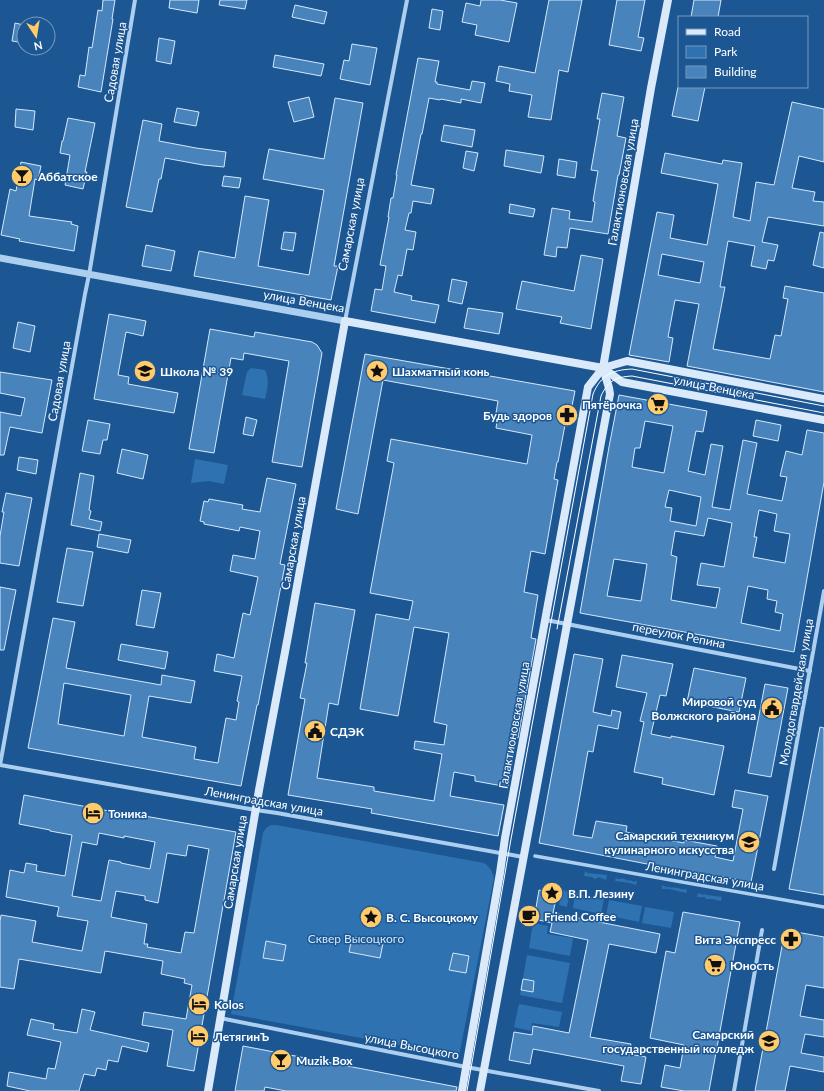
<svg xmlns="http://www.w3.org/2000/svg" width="824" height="1091" font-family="Lato,sans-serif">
<rect width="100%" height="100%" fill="#1c5793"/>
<g fill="#2f72b1">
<path d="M251,368L265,370C270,380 267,389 265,399L242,395L247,372Z"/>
<polygon points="195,459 228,465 224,484 209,481 191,483"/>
<path d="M271,825H276L484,863C490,867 492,871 494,878L459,1056L231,1014L263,833L266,828Z"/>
<polygon points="585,871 587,873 607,875 606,880 598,877 596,879 593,878 592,877 584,876"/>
<polygon points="616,877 617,879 621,879 622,878 629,881 630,880 634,882 635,881 637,881 636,885 630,883 615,881"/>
<path d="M662,885C667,888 672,887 678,888C681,889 683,890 687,889L686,893L669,889H662Z"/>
<polygon points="562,890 570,892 567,907 559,905"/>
<polygon points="575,893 604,899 601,914 573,908"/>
<polygon points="698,893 703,895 704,894 707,895 722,897 721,901 712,899 706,899 705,897 697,897"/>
<polygon points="609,900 642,906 639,922 606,915"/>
<polygon points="645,907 674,912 671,928 642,923"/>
<polygon points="533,923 548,926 547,934 573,938 570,956 529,948"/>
<polygon points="527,955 570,963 562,1003 520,995"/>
<polygon points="519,1004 562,1012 559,1027 532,1023 531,1031 514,1027"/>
</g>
<g fill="#4983bc" stroke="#d3e8fb" fill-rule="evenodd">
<polygon points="103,0 115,0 112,19 113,19 101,92 78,87 80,75 85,76 89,47 92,48 98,10 102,11"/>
<polygon points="170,0 199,0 197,13 169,8"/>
<polygon points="220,0 247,0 245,9 219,5"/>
<polygon points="481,0 500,0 517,3 509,42 475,35 477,25 462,22 466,3 480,6"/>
<polygon points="549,0 582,0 568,72 559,70 551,120 528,117 532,95 509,91 510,84 496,81 499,66 535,73"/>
<polygon points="617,0 645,0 638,37 644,38 641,51 609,45"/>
<polygon points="694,0 721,0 718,17 691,17"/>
<polygon points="295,5 327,12 324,24 292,17"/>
<polygon points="432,9 443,11 440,30 429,28"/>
<polygon points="15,23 24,25 24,43 12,41"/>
<polygon points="159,38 175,41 171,64 156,61"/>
<polygon points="352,44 377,48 370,85 340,79 344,60 349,61"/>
<polygon points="275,55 324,64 321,76 273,67"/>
<polygon points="418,58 439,61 435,82 437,82 437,84 470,90 472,81 485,83 481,103 461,99 461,103 441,99 440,100 429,98 422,134 421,134 411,185 434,189 431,204 413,201 411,213 409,213 405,230 416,232 413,250 407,249 402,276 398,275 394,292 412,296 411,300 439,305 435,323 371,311 375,289 382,290 386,266 380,265 389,217 388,217 391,198 393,198 397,175 396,175"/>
<polygon points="678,87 705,87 698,121 672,116"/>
<polygon points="602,93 624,97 617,136 626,138 619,175 618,175 608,234 570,228 567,248 557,247 556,257 544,255 552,208 570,211 569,219 592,222 595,202 593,201 598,171 591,170 600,119 597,119"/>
<polygon points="309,97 314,117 294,122 288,102"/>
<polygon points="335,98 363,103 334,266 338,266 331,300 194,276 199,251 235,258 245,196 269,200 258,266 309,275 324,190 263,179 269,149 324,159"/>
<path d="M792,102L824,109V162L799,156L792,188L815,192L813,201L824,202V226L768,217L762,242L778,245L774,261L768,260L766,269L751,266L755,246L728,241L720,287H725L713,349L770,359L775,335L781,336L788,299L783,298L785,286L824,293V392L687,366L699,304L675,300L668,337L673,338L669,362L629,355L657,212L674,215L670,238L707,245L718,184L661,173L665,153L722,164L723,160L742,163L733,217L750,221L756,182L774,185ZM662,254L704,262L700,283L658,275Z"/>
<polygon points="177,108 199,112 196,126 174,122"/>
<polygon points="16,109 35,111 33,130 15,127"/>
<polygon points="68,118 95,123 85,172 87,172 83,189 65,185 70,155 60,153 62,141 63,141"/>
<polygon points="143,120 162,124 159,141 196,148 226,152 224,167 203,165 165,158 161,179 159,179 152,212 126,207"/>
<polygon points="444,125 475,130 472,147 441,141"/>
<polygon points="506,150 544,156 541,173 504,166"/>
<polygon points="466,151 478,153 474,171 463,168"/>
<polygon points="559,159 577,162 575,178 557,175"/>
<polygon points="21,162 41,166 38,180 35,179 29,216 72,222 71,224 78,226 74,251 19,241 20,239 1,235 10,189 16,191"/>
<polygon points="224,176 241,178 239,188 222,186"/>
<polygon points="510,204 535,209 533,217 509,213"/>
<polygon points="284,232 296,233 293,251 281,249"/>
<polygon points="820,232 824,233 824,268 813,265"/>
<polygon points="146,245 175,251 171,271 142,266"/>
<polygon points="581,255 603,259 591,329 560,323 562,317 516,309 522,281 574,291"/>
<polygon points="452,279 467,282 462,304 448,301"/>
<polygon points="468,308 503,313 499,334 464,328"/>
<polygon points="109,314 146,321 143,336 126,332 118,375 129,377 128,384 178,393 174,413 94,399"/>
<polygon points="18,322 35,326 30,352 13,348"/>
<polygon points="210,329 254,337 255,332 312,342 317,345 322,353 302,467 272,462 289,361 244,353 243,360 231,358 214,453 189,449"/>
<polygon points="365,354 575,391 568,426 565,425 558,462 557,462 554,479 558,480 545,554 531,551 524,592 538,595 531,638 536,639 518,738 516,738 508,787 475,781 475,776 454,772 450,796 504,805 498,836 371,813 372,809 288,795 305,699 300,698 307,663 305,663 315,603 355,610 338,705 329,703 317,778 374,787 374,791 434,801 442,754 414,749 415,741 444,745 447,725 434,722 449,633 414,627 398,716 360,709 376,614 409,620 413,601 370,593 394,463 387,461 391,439 527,464 532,435 496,428 498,414 496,413 498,401 383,380 358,514 336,509"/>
<polygon points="0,372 52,380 42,433 10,427 4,455 0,455 0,412 21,416 25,398 0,393"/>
<path d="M619,395L707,411L703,432L696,431L688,471L705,475L711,444L723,446L712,507L730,510L743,440L757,443L747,494L782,501L787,477L780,476L786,451L802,455L807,430L824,433V482L794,652L580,613L609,447ZM645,421L673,426L664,473L632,467L635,448H640ZM669,490L701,497L696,526L670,521L672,508L665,507ZM759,510L777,514L774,531L790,534L785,563L753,557L757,537H754ZM708,518L732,523L724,567L701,563L697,585L720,588L716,608L671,600L677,557L671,555L675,531L704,536ZM614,559L647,564L641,601L607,596ZM748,586L768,590L767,599L777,601L775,612L783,614L780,631L741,623Z"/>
<polygon points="246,417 257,420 253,436 243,434"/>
<polygon points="88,420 110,424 107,440 103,440 100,454 82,451"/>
<polygon points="756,420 781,425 778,441 753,436"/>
<polygon points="122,449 148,455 143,479 117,473"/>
<polygon points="19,457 38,460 36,474 17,470"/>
<polygon points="80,473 94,476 89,510 91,511 89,519 102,522 100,531 71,525"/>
<path d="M267,478L296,484L280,564L285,565L258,705H257L241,786L28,748L53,618L75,622L66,668L161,685L162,675L195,681L191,703L149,696L142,737L196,747L194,759L218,763L226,718L236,720L239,702L237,701L242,676L214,671L217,654L234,658L243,613L250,615L258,577L230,571L233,555L255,559L260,531L240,527L239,531L204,524V522L200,521L204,501L208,502L209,499L243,505L242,509L260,512ZM64,683L131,695L124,736L58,724Z"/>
<polygon points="6,493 32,498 19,566 0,563 0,536 4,512 2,512"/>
<polygon points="99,534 131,540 128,553 97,547"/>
<polygon points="67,548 93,552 83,606 57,602"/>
<polygon points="0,587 16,590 4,650 0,650"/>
<polygon points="142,590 161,593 154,628 136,625"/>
<polygon points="121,644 168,652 165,669 118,660"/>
<polygon points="574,654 603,659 593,712 611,716 612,710 621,712 618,729 598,725 593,752 588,751 573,835 592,838 596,821 627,826 626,832 684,843 684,840 717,846 715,857 733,861 743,809 732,807 735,790 768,796 751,882 712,875 712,876 678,870 539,843"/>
<polygon points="622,655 673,664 666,696 660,695 651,734 671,738 671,736 724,746 714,795 662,784 663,778 634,772 644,722 640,721 647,693 616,687"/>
<polygon points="694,668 746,678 739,712 687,702"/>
<polygon points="765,684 788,688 771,777 748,773"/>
<polygon points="820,727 824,728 824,895 789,889"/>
<path d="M24,795L109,811L110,810L236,832L194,1071L167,1066L173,1030L142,1025L144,1012L186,1019L192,985L184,983L185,979L161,974L163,961L105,951L101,973L19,959L14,989L0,987V921L1,915L36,921L32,942L82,951L88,921L57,916L59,907L6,897L10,870L24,873L26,863L37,865L36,871L65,876L72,835L50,831V830L19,824ZM99,833L124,838V836L155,842L150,869L121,863V862L109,860L101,901L72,896L82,842L97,845ZM188,845L209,849L194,933L185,932L181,953L147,947L148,944H144L147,924L111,917L116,891L145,896V900L158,903L167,853L186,856Z"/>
<polygon points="539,890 557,894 553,913 660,934 656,953 609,944 590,1037 631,1044 629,1054 646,1057 641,1084 621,1081 624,1066 533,1049 530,1064 509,1060 514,1032 532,1035 533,1026 569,1033 588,940 550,932 552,923 534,919"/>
<polygon points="683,912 740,922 709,1091 684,1091 661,1087 665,1065 680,1068 684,1045 650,1038 666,951 675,953"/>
<polygon points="785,930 824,937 824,988 806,985 800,1016 824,1020 824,1037 805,1034 801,1053 824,1057 824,1072 790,1066 785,1091 755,1091"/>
<polygon points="352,937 383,943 380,958 349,952"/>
<polygon points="266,941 286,945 283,961 263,958"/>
<polygon points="453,953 469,956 466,973 449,970"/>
<polygon points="523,979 534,981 533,992 521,990"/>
<polygon points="82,1009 95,1012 90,1030 149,1043 147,1052 122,1046 118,1062 108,1060 106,1070 97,1068 95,1076 84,1074 79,1091 30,1091 7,1086 9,1072 46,1079 48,1068 55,1069 61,1042 27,1035 31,1019 54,1024 53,1029 77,1033"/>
<polygon points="243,1046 457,1087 456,1091 286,1091 265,1087 264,1091 235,1091"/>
</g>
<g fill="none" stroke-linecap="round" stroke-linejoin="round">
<polyline stroke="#adcfef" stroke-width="3.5" points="535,856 824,907"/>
<g stroke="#adcfef" stroke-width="4">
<polyline points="345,321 407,0"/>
<polyline points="546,620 810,671"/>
<polyline points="0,765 85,294 89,275 135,0"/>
<polyline points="0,765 256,810 277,813 523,857"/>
<polyline points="774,869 824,591"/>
<polyline points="220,1018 466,1067 599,1091"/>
<polyline points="734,1091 762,930"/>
</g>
<polyline stroke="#adcfef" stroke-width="7" points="0,258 345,321"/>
<g stroke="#daeafb" stroke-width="8">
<polyline points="603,368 627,361 824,399"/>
<polyline points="208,1091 259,790 288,636 345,321 603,368 622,382 824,420"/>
<polyline points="462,1091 500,873 505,838 588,387 603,368"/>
<polyline points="480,1091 610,394 609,388 603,368 651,88 668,0"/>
</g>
<g stroke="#fff" stroke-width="1">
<path d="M557,629L601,396C608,381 615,377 632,376L824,413"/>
<path d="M467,1091L511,839L593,394C601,375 612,370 632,369L824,406"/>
</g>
</g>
<defs>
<g id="bar-disc" transform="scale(1.15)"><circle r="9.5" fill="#ffcb6b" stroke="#1c5793"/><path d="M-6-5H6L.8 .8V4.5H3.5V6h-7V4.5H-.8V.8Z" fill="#111"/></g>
<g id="school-disc" transform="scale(1.15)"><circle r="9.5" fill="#ffcb6b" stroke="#1c5793"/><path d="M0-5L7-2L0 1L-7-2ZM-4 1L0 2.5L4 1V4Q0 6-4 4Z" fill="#111"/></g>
<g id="sight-disc" transform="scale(1.15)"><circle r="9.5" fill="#ffcb6b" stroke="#1c5793"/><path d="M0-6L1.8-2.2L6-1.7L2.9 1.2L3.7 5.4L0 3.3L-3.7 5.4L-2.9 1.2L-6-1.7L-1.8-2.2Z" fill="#111"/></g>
<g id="supermarket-disc" transform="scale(1.15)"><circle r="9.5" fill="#ffcb6b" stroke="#1c5793"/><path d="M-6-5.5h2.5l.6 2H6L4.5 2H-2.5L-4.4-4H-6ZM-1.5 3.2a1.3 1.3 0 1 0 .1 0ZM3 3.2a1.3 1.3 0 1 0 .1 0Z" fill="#111"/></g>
<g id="pharmacy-disc" transform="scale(1.15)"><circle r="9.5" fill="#ffcb6b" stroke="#1c5793"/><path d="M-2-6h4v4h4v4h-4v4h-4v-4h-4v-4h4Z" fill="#111"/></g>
<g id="civic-disc" transform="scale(1.15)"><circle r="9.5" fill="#ffcb6b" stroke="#1c5793"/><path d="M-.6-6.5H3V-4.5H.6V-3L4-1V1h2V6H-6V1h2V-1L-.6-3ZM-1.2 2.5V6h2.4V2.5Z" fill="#111"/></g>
<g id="hotel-disc" transform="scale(1.15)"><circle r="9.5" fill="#ffcb6b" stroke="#1c5793"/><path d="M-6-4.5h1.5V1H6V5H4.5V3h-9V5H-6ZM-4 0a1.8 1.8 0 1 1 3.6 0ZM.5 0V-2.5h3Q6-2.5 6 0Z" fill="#111"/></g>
<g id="university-disc" transform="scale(1.15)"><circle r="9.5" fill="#ffcb6b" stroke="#1c5793"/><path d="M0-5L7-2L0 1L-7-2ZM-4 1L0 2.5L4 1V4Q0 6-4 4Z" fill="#111"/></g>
<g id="cafe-disc" transform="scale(1.15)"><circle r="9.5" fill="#ffcb6b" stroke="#1c5793"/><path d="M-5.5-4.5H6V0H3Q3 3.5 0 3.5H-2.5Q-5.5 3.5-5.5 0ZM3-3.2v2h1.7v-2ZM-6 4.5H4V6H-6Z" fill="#111"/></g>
</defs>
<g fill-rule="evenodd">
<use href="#bar-disc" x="22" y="176"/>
<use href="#school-disc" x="145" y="371"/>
<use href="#sight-disc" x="377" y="371"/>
<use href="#supermarket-disc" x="658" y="404"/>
<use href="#pharmacy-disc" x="567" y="415"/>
<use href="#civic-disc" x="772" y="708"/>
<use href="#civic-disc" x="315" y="731"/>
<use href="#hotel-disc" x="93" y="813"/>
<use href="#university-disc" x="749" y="842"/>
<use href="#sight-disc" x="552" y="893"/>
<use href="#cafe-disc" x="529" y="916"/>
<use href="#sight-disc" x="371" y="917"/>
<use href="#pharmacy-disc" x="791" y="939"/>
<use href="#supermarket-disc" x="715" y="965"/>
<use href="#hotel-disc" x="199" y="1004"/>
<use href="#hotel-disc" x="198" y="1036"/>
<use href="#university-disc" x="769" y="1041"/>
<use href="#bar-disc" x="281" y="1060"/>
</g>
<g text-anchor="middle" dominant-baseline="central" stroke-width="3" stroke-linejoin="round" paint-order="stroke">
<g font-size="12" fill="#fff" stroke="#1c5793">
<text transform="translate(115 62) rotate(-80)">Садовая улица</text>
<text transform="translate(623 182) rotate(-80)">Галактионовская улица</text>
<text transform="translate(351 224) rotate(-79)">Самарская улица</text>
<text transform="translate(304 301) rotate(10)">улица Венцека</text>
<text transform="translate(59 381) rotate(-80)">Садовая улица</text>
<text transform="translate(714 387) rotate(11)">улица Венцека</text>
<text transform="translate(293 543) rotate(-80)">Самарская улица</text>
<text transform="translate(679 635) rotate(11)">переулок Репина</text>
<text transform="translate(796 692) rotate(-80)">Молодогвардейская улица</text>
<text transform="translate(514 725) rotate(-80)">Галактионовская улица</text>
<text transform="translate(264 801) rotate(10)">Ленинградская улица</text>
<text transform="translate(235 862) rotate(-81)">Самарская улица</text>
<text transform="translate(705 876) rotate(10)">Ленинградская улица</text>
<text transform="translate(412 1046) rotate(11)">улица Высоцкого</text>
</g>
<g font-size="12" font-weight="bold" fill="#fff" stroke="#1c5793" text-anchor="start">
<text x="38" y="176">Аббатское</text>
<text x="160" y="371">Школа № 39</text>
<text x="392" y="371">Шахматный конь</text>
<text x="642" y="404" text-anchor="end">Пятёрочка</text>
<text x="552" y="415" text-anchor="end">Будь здоров</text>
<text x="756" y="701" text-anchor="end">Мировой суд<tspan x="756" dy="14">Волжского района</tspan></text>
<text x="330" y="731">СДЭК</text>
<text x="108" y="813">Тоника</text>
<text x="734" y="835" text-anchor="end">Самарский техникум<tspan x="734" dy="14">кулинарного искусства</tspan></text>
<text x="568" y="893">В.П. Лезину</text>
<text x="544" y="916">Friend Coffee</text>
<text x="386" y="917">В. С. Высоцкому</text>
<text x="776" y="939" text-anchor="end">Вита Экспресс</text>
<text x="730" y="965">Юность</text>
<text x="214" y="1004">Kolos</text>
<text x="754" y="1034" text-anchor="end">Самарский<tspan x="754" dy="14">государственный колледж</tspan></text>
<text x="214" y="1036">ЛетягинЪ</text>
<text x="296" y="1060">Muzik Box</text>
</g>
<g font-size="12" fill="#d3e8fb" stroke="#1c5793">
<text x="356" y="938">Сквер Высоцкого</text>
</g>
</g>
<rect x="678" y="16" width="130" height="72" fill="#1c5793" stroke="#779abe"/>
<rect x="686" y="29" width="20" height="6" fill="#daeafb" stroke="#779abe"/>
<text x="714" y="36" font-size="12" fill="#ffffff">Road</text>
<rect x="686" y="46" width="20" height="12" fill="#2f72b1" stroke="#779abe"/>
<text x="714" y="56" font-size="12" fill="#ffffff">Park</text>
<rect x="686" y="66" width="20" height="12" fill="#4983bc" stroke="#779abe"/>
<text x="714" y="76" font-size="12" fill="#ffffff">Building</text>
<g transform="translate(36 36) rotate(168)"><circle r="19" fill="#1c5793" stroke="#779abe"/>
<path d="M0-3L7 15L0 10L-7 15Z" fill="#ffcb6b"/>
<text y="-6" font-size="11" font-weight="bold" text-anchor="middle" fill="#ffffff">N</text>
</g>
</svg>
